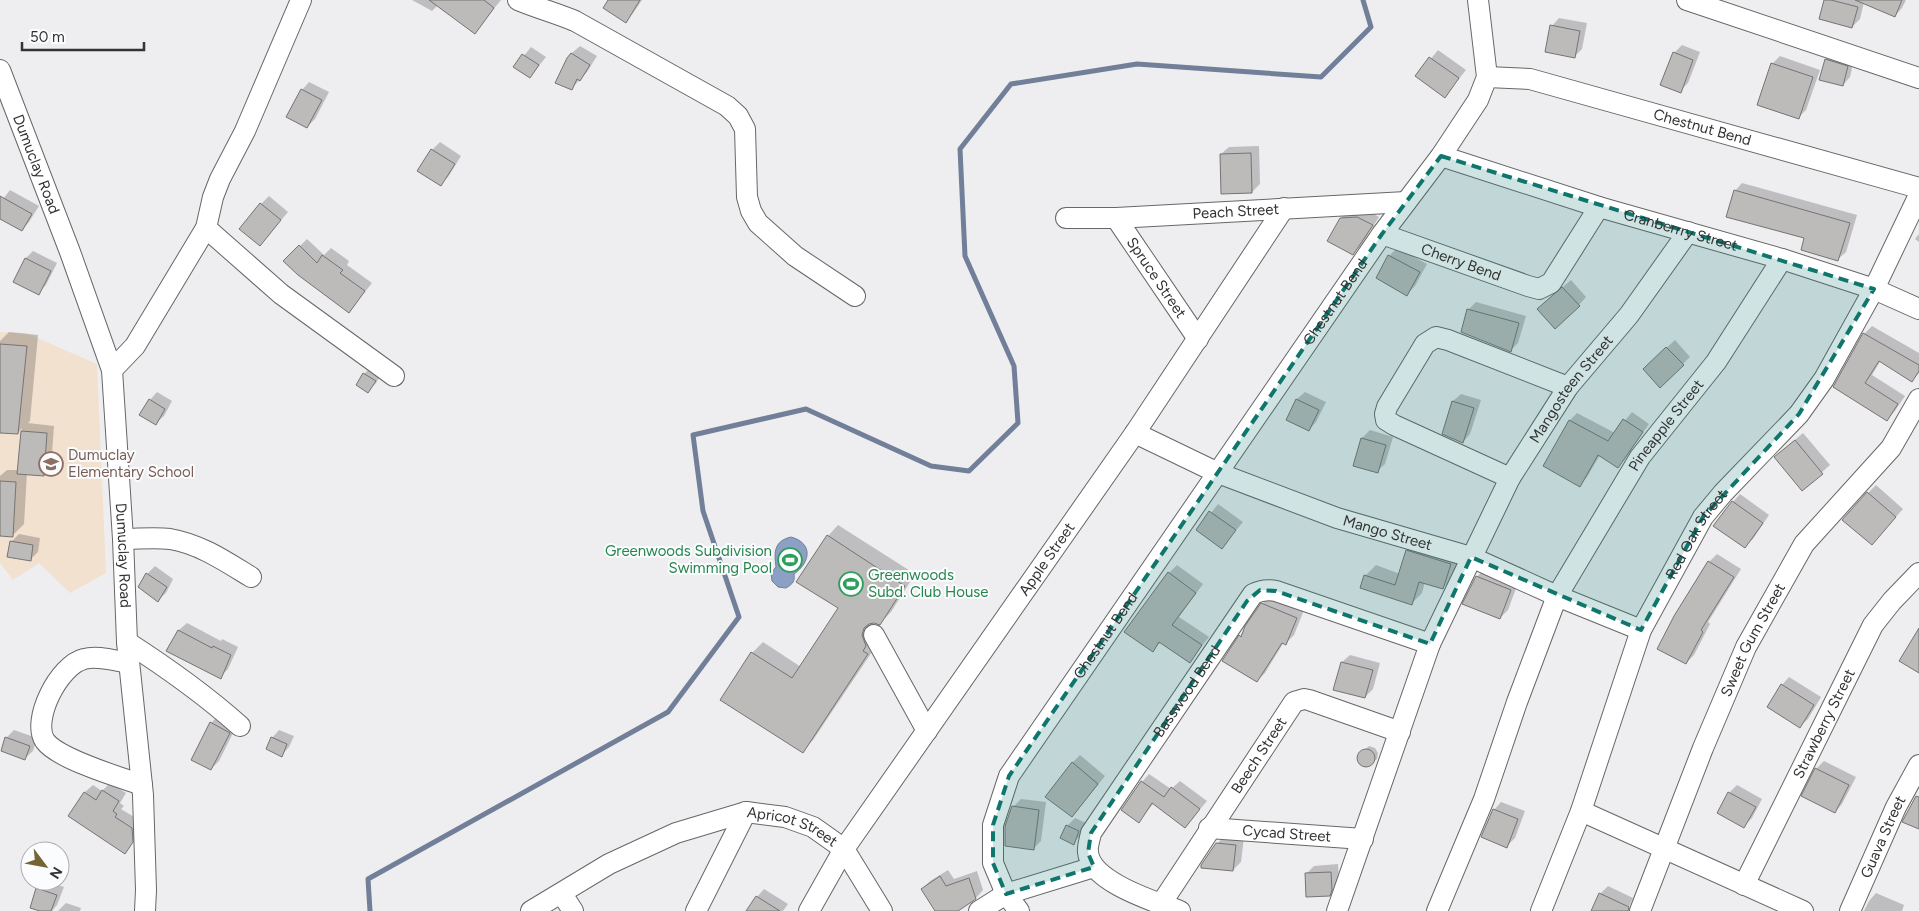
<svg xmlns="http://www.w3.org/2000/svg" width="1919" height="911" font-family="Figtree,sans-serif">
<rect width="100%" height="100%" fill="#eeeef0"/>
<polygon fill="#f3e1d0" points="0,332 26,333 97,364 106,573 70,593 39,563 13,580 0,563"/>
<path fill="#8ba0c3" stroke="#717f98" d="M791,537C813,543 811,562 794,574C795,581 793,584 786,588L778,587L772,581L771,573L776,567C774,552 774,541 791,537Z"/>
<g fill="#0003">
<polygon points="412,0 501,0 475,32 438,5 432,11"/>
<polygon points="609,0 642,0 633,13 626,21"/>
<polygon points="1825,0 1906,0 1902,8 1895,16 1864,2 1860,19 1852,27"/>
<polygon points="1559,18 1587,23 1582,49 1574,57 1552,26"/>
<polygon points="1682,45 1700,52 1688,83 1680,91 1674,53"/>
<polygon points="580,46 597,56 587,72 572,88 557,82 572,53"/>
<polygon points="531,47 546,57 530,77 515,67"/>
<polygon points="1438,50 1466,70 1445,96 1417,76"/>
<polygon points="1833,52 1854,59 1850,77 1843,85 1826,59"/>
<polygon points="1780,56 1820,70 1806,110 1799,117 1772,64"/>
<polygon points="309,82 329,92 315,119 307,127 302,90"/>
<polygon points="440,142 461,156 448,177 440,184 419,171 432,150"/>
<polygon points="1259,146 1260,184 1252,192 1221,154 1229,147"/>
<polygon points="1742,183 1857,215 1846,252 1838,259 1735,191"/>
<polygon points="10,190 39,206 29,222 22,230 0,217 0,203"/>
<polygon points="269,196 288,212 260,245 261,204"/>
<polygon points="1365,209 1379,217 1361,246 1353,253 1341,218 1349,210"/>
<polygon points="1919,234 1919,242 1915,239"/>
<polygon points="307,239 324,255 331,248 349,261 347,265 372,283 349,312 285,261"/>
<polygon points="1397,248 1427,264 1415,286 1407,294 1389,256"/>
<polygon points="33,251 57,263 46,285 38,293 14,281 26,258"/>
<polygon points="1571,280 1586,297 1579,305 1546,301"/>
<polygon points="1476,302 1526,316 1518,343 1511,350 1468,310"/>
<polygon points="1872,326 1919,353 1919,373 1912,380 1881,360 1872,375 1905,396 1894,412 1887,419 1834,387 1864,334"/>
<polygon points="9,332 38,335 30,421 28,423 54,426 51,467 43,475 27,473 24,524 12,536 0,535 0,476 7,470 19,470 22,428 18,433 0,431 0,341"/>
<polygon points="1675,340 1690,357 1660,386 1644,369"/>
<polygon points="372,366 382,373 376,383 368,391 364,374"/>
<polygon points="157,392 172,401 164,416 156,423 150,400"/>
<polygon points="1305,392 1326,402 1316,422 1309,430 1287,420 1297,399"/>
<polygon points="1461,394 1481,400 1470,434 1463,442 1443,433 1453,401"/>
<polygon points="1632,412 1649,424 1625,459 1618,467 1600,455 1587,477 1580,485 1544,466 1570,420 1577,413 1615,433"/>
<polygon points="1370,430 1393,437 1385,464 1377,471 1354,465 1362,438"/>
<polygon points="1803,433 1830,465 1802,490 1783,450"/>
<polygon points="1876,485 1903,509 1879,536 1868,493"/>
<polygon points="1740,494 1769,515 1753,539 1745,546 1733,502"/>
<polygon points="1218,504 1243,522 1222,547 1198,530"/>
<polygon points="838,525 915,574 891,612 880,623 873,622 878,643 813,740 802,751 752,653 763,642 801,667 839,608 828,536"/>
<polygon points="19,534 40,538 38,552 30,560 11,542"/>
<polygon points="1417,541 1461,553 1453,578 1443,588 1425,582 1422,593 1411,604 1365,576 1376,565 1400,574 1407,551"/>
<polygon points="1717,554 1741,569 1708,622 1710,624 1694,655 1686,663 1675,617 1709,562"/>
<polygon points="1177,565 1203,584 1179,617 1209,637 1190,661 1161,642 1153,650 1126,632 1169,573"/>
<polygon points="155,566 173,579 166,593 158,600 147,574"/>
<polygon points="1484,569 1518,583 1508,610 1500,618 1477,577"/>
<polygon points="1270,596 1304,610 1294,635 1286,643 1284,642 1265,673 1257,681 1240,636 1262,604"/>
<polygon points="187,623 221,641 222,639 238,647 228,669 220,677 168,651 179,630"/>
<polygon points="1350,655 1380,663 1373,689 1365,697 1342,662"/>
<polygon points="1789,677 1821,697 1808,719 1800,726 1782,685"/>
<polygon points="219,715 237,725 219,761 211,769 193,759 211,723"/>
<polygon points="14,730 37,738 33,751 25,758 6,738"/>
<polygon points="279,730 294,736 289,747 282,755 272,738"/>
<polygon points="1369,746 1375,748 1378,753 1377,759 1367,766 1361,765 1358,760 1360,754"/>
<polygon points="1080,755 1105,776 1079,808 1072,763"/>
<polygon points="1824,761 1856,777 1842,804 1835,812 1803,796 1816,769"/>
<polygon points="1149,774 1171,789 1180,781 1207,801 1185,827 1154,803 1139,821 1142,782"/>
<polygon points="110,783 126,793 120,803 124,806 121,809 139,820 140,833 125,852 70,815 85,792 93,785 102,791"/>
<polygon points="1737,785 1762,799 1752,818 1744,826 1729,793"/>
<polygon points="1021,799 1046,802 1041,841 1034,848 1013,807"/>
<polygon points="1501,802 1525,811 1515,838 1507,846 1494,810"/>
<polygon points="1075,818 1086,823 1081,835 1073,843 1067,826"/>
<polygon points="1224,836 1244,837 1241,862 1233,870 1217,844"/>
<polygon points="1338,864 1339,881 1337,887 1329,895 1306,874 1314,866"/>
<polygon points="948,870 954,879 977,871 983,890 976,898 956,911 937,911 922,889 930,881"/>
<polygon points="45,881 64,887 57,905 52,911 44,911 38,889"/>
<polygon points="1608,886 1633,898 1627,911 1592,911 1600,894"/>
<polygon points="764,889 788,904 783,911 748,911 757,897"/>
<polygon points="1876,893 1904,905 1902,911 1864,911 1869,901"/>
<polygon points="66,903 81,908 80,911 58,911"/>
</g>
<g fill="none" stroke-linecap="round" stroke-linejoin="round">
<polyline stroke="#717f98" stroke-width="5" points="370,911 368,879 668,712 739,617 703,511 693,435 806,409 931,466 969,471 1018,423 1014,366 965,256 960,149 1011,84 1137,64 1321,77 1371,27 1363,0"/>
</g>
<g fill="#bdbbba" stroke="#767473">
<polygon points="429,0 484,0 494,8 475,34"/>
<polygon points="608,0 640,0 626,23 603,8"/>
<polygon points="1824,0 1831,0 1858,7 1852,28 1819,19"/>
<polygon points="1855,0 1902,0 1895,17"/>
<polygon points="1550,25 1580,31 1575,58 1545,52"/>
<polygon points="1673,52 1693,60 1681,93 1660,85"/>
<polygon points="571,53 590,65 580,81 577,79 572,90 555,83 567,58"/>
<polygon points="522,54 539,65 530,78 513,67"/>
<polygon points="1429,57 1459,78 1445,98 1415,76"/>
<polygon points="1825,59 1848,66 1843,86 1819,80"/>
<polygon points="1771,63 1813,77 1799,119 1757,105"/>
<polygon points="301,89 322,100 307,128 286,117"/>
<polygon points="431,149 455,164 441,186 417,171"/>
<polygon points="1251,153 1252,193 1221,194 1220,154"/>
<polygon points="1734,190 1850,223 1838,261 1801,250 1804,238 1726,217"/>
<polygon points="0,196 32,214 22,231 0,219"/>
<polygon points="260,203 281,220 260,246 239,229"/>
<polygon points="1357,217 1373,225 1353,255 1327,241 1340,218"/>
<polygon points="299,245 317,263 322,255 343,270 340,273 365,291 349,313 298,275 283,261"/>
<polygon points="1388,255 1420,272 1407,296 1376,278"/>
<polygon points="25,258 51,271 39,295 13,282"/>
<polygon points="1562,287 1580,306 1555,329 1537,309"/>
<polygon points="1467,309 1519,323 1511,352 1461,332"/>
<polygon points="1863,333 1919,365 1919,371 1912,382 1879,361 1865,383 1898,404 1887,421 1833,387"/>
<polygon points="0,344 27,346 18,434 0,433"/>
<polygon points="1666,347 1684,365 1660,388 1643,369"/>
<polygon points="363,373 376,381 368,393 356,385"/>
<polygon points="149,399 165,409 156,425 139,415"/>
<polygon points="1296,399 1319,410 1309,431 1286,420"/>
<polygon points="1452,401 1474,408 1463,443 1442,434"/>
<polygon points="1623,419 1643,432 1618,468 1598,455 1580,487 1543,466 1569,420 1608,441"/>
<polygon points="21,431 47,433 44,476 17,474"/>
<polygon points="1361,438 1386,445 1378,473 1353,466"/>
<polygon points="1795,440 1823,474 1802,491 1774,457"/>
<polygon points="0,481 16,482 13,537 0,536"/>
<polygon points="1867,492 1896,517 1872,545 1842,520"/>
<polygon points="1732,501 1763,523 1745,548 1713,526"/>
<polygon points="1209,511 1236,530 1222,549 1196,530"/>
<polygon points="827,535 905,586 880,625 874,623 869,624 864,628 862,635 866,646 863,651 868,654 803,753 720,700 751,652 792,678 838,608 796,582"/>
<polygon points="10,541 33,545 31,561 7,557"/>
<polygon points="1406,550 1451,564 1443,589 1419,582 1412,605 1360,588 1364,575 1395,585"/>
<polygon points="1708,561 1734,577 1701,630 1703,632 1686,664 1657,649 1674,616"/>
<polygon points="1168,572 1196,593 1172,625 1202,645 1190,663 1159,642 1153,652 1124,632"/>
<polygon points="146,573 167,587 158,602 138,587"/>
<polygon points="1476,576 1511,590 1500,619 1462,604"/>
<polygon points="1261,603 1297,618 1286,645 1282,643 1257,682 1222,661 1239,635 1241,637 1245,626"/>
<polygon points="1919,628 1919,673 1899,661"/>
<polygon points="178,630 212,648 213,646 231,655 221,679 166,651"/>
<polygon points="1341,662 1373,670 1365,698 1333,690"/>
<polygon points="1781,684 1814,705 1800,728 1767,707"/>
<polygon points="210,722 230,733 211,770 191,760"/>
<polygon points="5,737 30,746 25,760 1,751"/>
<polygon points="271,737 287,744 282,757 266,749"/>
<circle cx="1366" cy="758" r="9"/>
<polygon points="1072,762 1098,784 1072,817 1045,797"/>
<polygon points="1815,768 1849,785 1835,813 1801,796"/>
<polygon points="1141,781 1164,797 1171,787 1200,809 1185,828 1152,803 1139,823 1121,810"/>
<polygon points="102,790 119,801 113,811 117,814 115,817 132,828 133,842 125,854 68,816 84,792 96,800"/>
<polygon points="1728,792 1756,807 1744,828 1717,813"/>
<polygon points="1916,796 1919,797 1919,829 1902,822"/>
<polygon points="1012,806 1039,810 1034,850 1005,846 1005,826"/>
<polygon points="1493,809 1518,819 1507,848 1481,837"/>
<polygon points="1066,825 1079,831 1074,845 1060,838"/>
<polygon points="1216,843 1236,845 1233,871 1201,868 1201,865"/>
<polygon points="1331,872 1332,890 1330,896 1306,897 1305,873"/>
<polygon points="940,876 946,886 969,878 976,899 958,911 935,911 921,889"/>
<polygon points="36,888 57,895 51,911 40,911 30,908"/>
<polygon points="1599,893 1629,907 1628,911 1591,911"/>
<polygon points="756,896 780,911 746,911"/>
</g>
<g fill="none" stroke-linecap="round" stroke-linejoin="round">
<g stroke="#676769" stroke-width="22">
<g id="minor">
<path d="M518,0C537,8 556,13 575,21L727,106L738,116L745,129L747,197L751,211L758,223L795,256L855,296"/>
<polyline points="1687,0 1919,78"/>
<path id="s1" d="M0,70L70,252L112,370L123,539L127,642L143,795L146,890L145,911"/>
<path id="s2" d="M1487,77L1530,79L1919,188"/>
<path id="s3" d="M1441,156L1599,207L1782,259L1874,289L1919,309"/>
<path id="s4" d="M1066,218H1116L1406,202"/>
<path id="s5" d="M1116,218L1198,339"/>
<polyline points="206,228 281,294 394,376"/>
<path id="s6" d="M1382,234L1528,286L1539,289L1551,283L1599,207"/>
<polyline points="112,370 135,346 206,228 213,197 220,179 245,131 301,0"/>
<path id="s7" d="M1135,433L1218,473L1337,518L1471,557L1557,596L1641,630"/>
<polyline points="1510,478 1394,425 1386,420 1385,414 1387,407 1425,344 1436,337 1448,340 1568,387"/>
<path d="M123,539C138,539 155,537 170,539C200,544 225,561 251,577"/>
<polyline points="874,635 927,731"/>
<path d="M127,642C169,669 203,693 240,726"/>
<path d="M129,663C115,661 98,655 84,659C59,665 31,720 45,741C58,759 119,777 142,785"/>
<polyline points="1581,811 1803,911"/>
<path id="s8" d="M1209,828L1363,839"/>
<path id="s9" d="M1744,885L1873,625L1892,601L1919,573"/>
<polyline points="562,894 573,911"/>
<path id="s10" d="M1161,904L1294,702L1304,699L1309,700L1400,732"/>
<polyline points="531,911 609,864 676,833 746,812"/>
<path id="s11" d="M696,911L746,812L785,817L813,827L844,849L882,911"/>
<path id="s12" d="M809,911L844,849L1135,433L1284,208"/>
<polyline points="979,911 1006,894 1094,867"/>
<path id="s13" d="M1019,911L1006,894L993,863V825L1009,776L1382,234L1441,156L1478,100L1487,77L1478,0"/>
<path id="s14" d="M1180,911C1156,902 1090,882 1088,852C1087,846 1090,839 1091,833L1253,594C1261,590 1267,589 1276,591L1430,644"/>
<path id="s15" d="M1337,911L1430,644L1510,478L1568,387L1629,315L1688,232"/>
<path id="s16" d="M1437,911L1484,799L1517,702L1557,596L1640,457L1716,362L1782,259"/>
<path id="s17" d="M1541,911L1581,811L1641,630L1703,517L1723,493L1799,414L1824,379L1874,289L1919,195"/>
<path id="s18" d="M1640,911L1703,748L1746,647L1804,544L1891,448L1919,399"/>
<path id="s19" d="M1850,911L1896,807L1919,765"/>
</g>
</g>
<use href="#minor" stroke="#fff" stroke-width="20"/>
</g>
<path fill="#0f766e" fill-opacity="0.2" stroke="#0f766e" stroke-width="4" stroke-dasharray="10 6" stroke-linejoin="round" d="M1441,156L1874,289L1799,414L1703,517L1641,630L1471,557L1430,644L1276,591L1260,590L1247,601L1091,833L1088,853L1094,867L1006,894L993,863V825L1009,776L1382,234Z"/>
<defs>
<g id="school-ring" transform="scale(1.25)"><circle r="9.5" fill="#fbfcfe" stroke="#8d6e63" stroke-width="1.5"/><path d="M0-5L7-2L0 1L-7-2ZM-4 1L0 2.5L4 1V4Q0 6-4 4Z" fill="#8d6e63"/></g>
<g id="stadium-ring" transform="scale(1.25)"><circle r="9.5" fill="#fbfcfe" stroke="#2e9e5b" stroke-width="1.5"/><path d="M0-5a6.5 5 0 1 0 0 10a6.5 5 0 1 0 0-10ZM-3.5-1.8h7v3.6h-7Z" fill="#2e9e5b"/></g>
</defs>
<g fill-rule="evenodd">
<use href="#school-ring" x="51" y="464"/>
<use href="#stadium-ring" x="790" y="560"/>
<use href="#stadium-ring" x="851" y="584"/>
</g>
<g text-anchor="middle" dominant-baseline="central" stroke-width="4" stroke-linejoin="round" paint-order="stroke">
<g font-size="15" fill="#333334" stroke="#fbfcfe">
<text stroke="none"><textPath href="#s2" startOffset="222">Chestnut Bend</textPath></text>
<text stroke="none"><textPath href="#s1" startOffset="101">Dumuclay Road</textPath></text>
<text stroke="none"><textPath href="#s4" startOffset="170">Peach Street</textPath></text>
<text stroke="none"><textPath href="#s3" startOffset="251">Cranberrry Street</textPath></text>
<text stroke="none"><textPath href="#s6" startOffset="84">Cherry Bend</textPath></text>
<text stroke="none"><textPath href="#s5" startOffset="72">Spruce Street</textPath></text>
<text stroke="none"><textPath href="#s13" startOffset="720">Chestnut Bend</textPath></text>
<text stroke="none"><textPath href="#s15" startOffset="575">Mangosteen Street</textPath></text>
<text stroke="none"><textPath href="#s16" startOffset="540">Pineapple Street</textPath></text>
<text stroke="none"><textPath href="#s7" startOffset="272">Mango Street</textPath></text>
<text stroke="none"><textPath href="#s17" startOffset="409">Red Oak Street</textPath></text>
<text stroke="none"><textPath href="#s1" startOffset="506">Dumuclay Road</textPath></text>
<text stroke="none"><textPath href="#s12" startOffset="425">Apple Street</textPath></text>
<text stroke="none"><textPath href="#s13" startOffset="315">Chestnut Bend</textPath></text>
<text stroke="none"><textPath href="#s18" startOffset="294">Sweet Gum Street</textPath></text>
<text stroke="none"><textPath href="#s14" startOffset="304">Basswood Bend</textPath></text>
<text stroke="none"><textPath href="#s9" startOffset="180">Strawberry Street</textPath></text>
<text stroke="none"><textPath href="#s10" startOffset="178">Beech Street</textPath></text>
<text stroke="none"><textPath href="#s11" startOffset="160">Apricot Street</textPath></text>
<text stroke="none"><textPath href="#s8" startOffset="78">Cycad Street</textPath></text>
<text stroke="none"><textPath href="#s19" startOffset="81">Guava Street</textPath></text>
</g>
<g font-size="15" fill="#785e54" stroke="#fbfcfe" text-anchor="start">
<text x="68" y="455">Dumuclay<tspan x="68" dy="17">Elementary School</tspan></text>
</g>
<g font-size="15" fill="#27864d" stroke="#fbfcfe" text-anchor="end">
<text x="772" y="551">Greenwoods Subdivision<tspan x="772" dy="17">Swimming Pool</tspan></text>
<text x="868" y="575" text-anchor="start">Greenwoods<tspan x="868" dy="17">Subd. Club House</tspan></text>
</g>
</g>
<g transform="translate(45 866) rotate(122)"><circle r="24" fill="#fbfcfe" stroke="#abacad"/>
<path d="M0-4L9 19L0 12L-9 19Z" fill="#746532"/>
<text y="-8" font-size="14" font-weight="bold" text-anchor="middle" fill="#333334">N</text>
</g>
<path d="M22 42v8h122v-8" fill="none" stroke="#333334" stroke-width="2.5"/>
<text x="30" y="42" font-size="15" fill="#333334" stroke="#fbfcfe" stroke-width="4" paint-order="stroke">50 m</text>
</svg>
